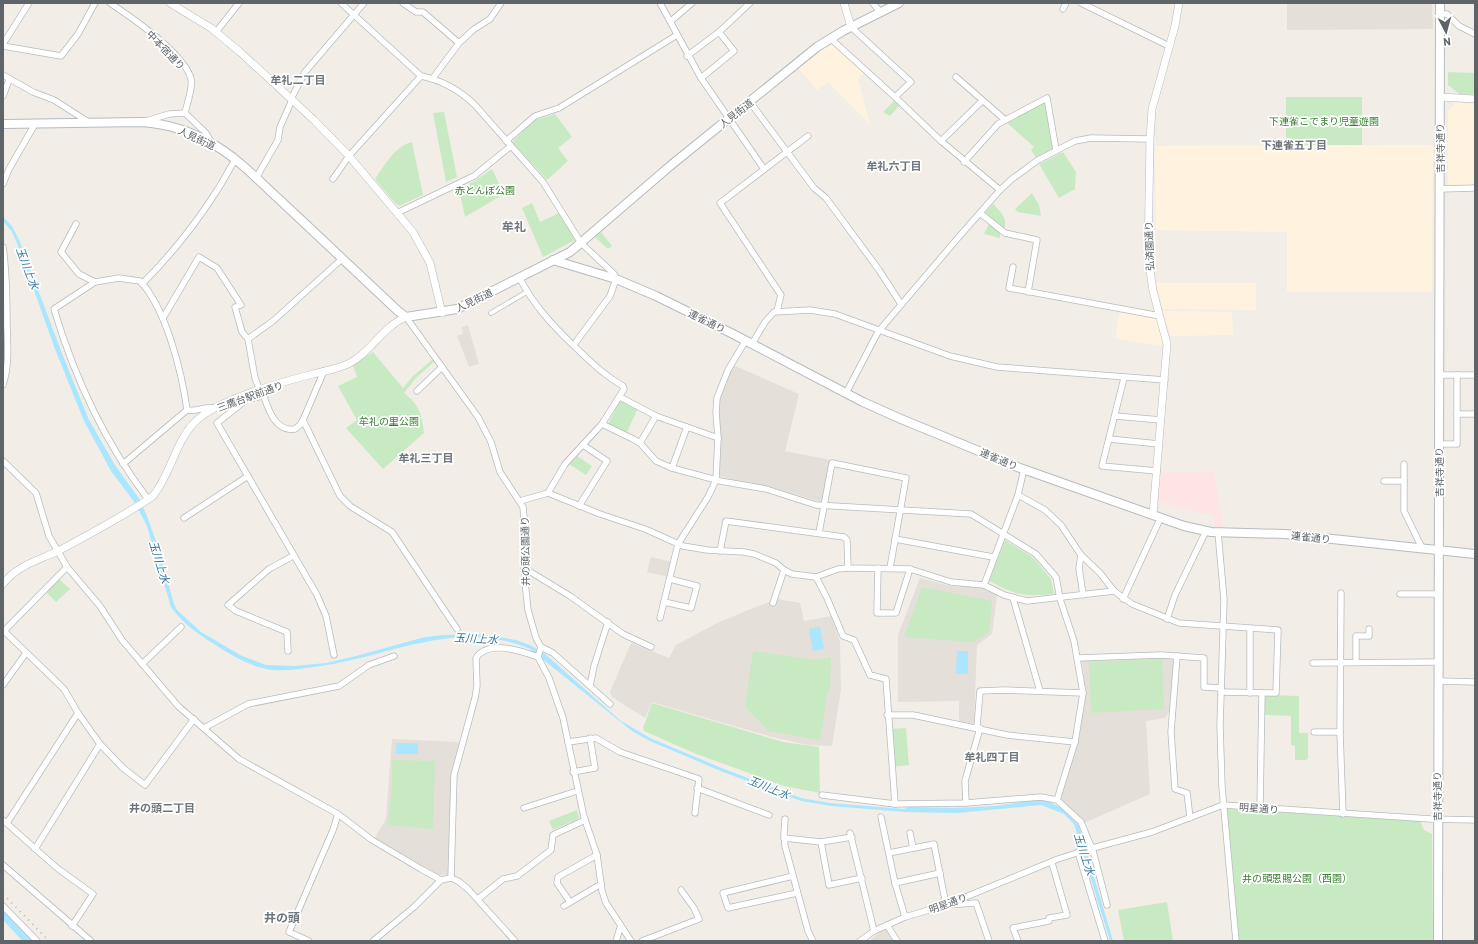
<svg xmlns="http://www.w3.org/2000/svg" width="1478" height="944" font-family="Barlow,'Noto Sans JP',sans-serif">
<rect width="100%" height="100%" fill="#f2eee7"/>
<g fill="#fff3df">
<polygon points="831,41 865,73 858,79 870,124 828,82 817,90 798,68"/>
<polygon points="1455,103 1475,104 1475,187 1448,187 1448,111"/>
<polygon points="1433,145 1432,292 1287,292 1287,232 1156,230 1155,146"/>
<polygon points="1156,283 1256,283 1256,310 1163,309"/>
<polygon points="1163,311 1232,312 1233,335 1171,336"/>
<polygon points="1122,312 1157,319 1163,336 1162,346 1118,339 1116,337 1119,314"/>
</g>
<g fill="#e4dfd8">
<polygon points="1287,3 1432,3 1433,29 1287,30"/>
<polygon points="468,325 479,364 469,367 457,336 463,334 462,327"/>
<polygon points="733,365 799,394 785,451 831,460 823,500 821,502 768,486 754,485 718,476 718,413 720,396"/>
<polygon points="651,557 672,562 669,577 647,572"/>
<polygon points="920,578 950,586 980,587 997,596 992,634 977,645 974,724 959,721 959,701 898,702 898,635"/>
<polygon points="777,599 800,603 804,621 831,616 840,641 841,690 832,746 808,745 772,737 652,702 645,718 612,697 610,692 631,643 669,658 676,645 715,624 753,608 769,602 776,603"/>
<polygon points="1174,657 1171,709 1165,718 1146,721 1150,794 1084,823 1061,800 1060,795 1079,733 1084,709 1086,692 1082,660"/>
<polygon points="392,739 459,742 451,777 448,875 439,875 375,838 386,819"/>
<polygon points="885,929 893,941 869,941"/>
</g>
<polygon fill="#fee4e5" points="1161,472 1214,472 1223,528 1215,528 1213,514 1202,514 1157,501"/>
<g fill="#c8eac2">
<polygon points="1448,72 1475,73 1475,95 1459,94 1448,85"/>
<rect x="1286" y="97" width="76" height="48"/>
<polygon points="895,100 900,105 890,116 883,112"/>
<polygon points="1046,100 1053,149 1037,159 1031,150 1034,147 1005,121"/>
<polygon points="444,112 457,177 446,182 433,113"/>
<polygon points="555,114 572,137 558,148 568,161 547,180 512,142 535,120"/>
<path d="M412,142L423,195L399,206L395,203L375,179C384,166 396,145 412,142Z"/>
<polygon points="1063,152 1076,172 1075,189 1059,198 1039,164"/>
<polygon points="492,169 504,194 465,217 459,188 473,182"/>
<polygon points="1032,193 1039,205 1041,216 1018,212 1015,209"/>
<polygon points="532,203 540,222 559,213 575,240 543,257 522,208"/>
<path d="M993,204C1002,213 1008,218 1004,231L985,213Z"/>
<polygon points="989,224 1000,232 1000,238 984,234"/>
<polygon points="601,232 612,246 608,249 595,237"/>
<path d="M373,352L403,388L413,376L433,359L435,361L416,378L404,393C419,404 422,415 424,433L383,469L346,428L357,420L338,386L357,377L353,366Z"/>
<polygon points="620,401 638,408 627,432 609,424 609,422"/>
<polygon points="577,456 592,466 586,475 569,464"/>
<path d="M1005,540L1034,558L1051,579L1054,594C1023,597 1016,595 989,581Z"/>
<polygon points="59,579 70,589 56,602 46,592"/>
<polygon points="922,587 992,601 989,632 974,642 904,637"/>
<polygon points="753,651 816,660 831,657 830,691 828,691 820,740 769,731 745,707"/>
<polygon points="1162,659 1164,709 1091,713 1089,662"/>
<polygon points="1266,695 1299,696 1299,733 1308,733 1308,758 1306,760 1295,760 1295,746 1291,745 1291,716 1265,715 1264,699"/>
<polygon points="652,703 783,742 819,747 820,793 784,786 694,753 644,731 643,728"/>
<polygon points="906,728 909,765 893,767 889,729"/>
<polygon points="392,760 435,761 433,829 388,825 392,785"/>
<polygon points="1227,809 1420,821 1424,830 1432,834 1433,941 1237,941"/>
<polygon points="577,810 579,817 578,819 553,830 549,821"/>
<polygon points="1167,902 1173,941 1124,941 1118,910"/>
</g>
<g fill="#aae6ff">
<path d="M3,217L12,226L20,242L63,356L89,420L115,465L140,500L147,516L157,544L174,604L177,610L201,632L242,656L266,665L294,666L326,663L356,656L425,637L444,635L480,634L516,640L530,645L545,654L621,721L650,738L724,769L801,798L830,803L904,809L908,807L953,808L996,806L1033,800L1048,801L1065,810L1079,826L1113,941H1110L1074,824L1064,814L1041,805L958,813L905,812L831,806L801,801L723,772L650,741L632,731L530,649C455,617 388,658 314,667C299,669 281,672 266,669C248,665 229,654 214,644C199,635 181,622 171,607L147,526L135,503L111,471L84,421L55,349L17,243L12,232L3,221Z"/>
<polygon points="820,627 824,649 813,651 809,629"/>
<polygon points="957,651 968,651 968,674 956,674"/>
<rect x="396" y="743" width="22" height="11"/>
</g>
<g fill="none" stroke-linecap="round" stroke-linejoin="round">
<polyline stroke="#aae6ff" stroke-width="11" points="3,912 30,941"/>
<g stroke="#b7bbbe" stroke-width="5.5">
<polyline id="pedestrian" points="491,313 525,293"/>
</g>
<g stroke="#b7bbbe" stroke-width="7">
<g id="minor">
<path d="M110,3C131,17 185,54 191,79C193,89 187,103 185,113"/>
<path d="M341,3L421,76C441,80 459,90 474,104L543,182L581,243L614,274L616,279L610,296L576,342"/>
<polyline points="403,3 416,12 423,12 459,43"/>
<polyline points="660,3 701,78 764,169"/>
<polyline points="873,3 880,12"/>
<polyline points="1081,3 1169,46"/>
<polyline points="1063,9 1066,3"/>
<polyline points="1440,14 1447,14 1459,26 1475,34"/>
<polyline points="671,21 692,3"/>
<polyline points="851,27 911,82 895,97"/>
<polyline points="216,32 239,3"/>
<polyline points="830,38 895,97 941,141 1000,190"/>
<polyline points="3,44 29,3"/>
<polyline points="3,46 61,56 78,34 95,3"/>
<polyline points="687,56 719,32 750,3"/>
<polyline points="3,75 33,92 54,100 90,123"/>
<polyline points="956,77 1004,119"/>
<polyline points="433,78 459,43 473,30 490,19 501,3"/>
<polyline points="701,78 734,51 719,32"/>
<polyline points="3,96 9,80"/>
<polyline points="291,99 305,72 364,3"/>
<polyline points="750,102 814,188 826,198 879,270 901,304"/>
<polyline points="146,121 169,114 185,113 205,132 212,143"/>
<polyline points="506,141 535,116 559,108 677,35"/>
<polyline points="941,141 982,101"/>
<polyline points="964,162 998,124 1047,98 1056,150"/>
<polyline points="256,178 278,140 280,127 292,100"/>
<polyline points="333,179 349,156 421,76"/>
<polyline points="3,184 9,169 35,124"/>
<polyline points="1440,189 1475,188"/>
<polyline points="397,213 474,176 511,146"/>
<polyline points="980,213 1005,233 1037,240 1028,292"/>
<path d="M76,224L61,252L79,274L95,282L119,278L140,281C166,308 182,373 187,410C198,412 204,406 215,408"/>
<path d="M3,247C7,274 7,300 7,327C8,348 9,366 3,385"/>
<polyline points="1013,267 1009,288 1160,316"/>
<path d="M519,277C533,304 551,324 573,345C590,361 602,374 623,386L624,389L602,424L633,439L640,443L656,461L672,468L720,481L766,489L816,505L971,514L1036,554L1056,577L1060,599L1074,641L1083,693L1075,742L1057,800"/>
<path d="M95,282L54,309C74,376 105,443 148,499"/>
<path d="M142,284C170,256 195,225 216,192C223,182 228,171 235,160"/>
<polyline points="777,311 781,295 720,203 808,136"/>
<polyline points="406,317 478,417 491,442 500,472 523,507 526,538 525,582 528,610 536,638 541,647 538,657 549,678 563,718 584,817 597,855 602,891 606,903 631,941"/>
<polyline points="163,318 199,257 217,268 241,305 235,307 242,332 248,339 255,378 260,391"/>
<polyline points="248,339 273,321 343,258"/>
<polyline points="752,344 765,322 774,312 810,310 835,314 950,356 997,367 1165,380"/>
<polyline points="1439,375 1475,375"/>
<polyline points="1124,378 1102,466 1157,471"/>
<polyline points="262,391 258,397 246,400 217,423 317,595 326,616 334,655"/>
<path d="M262,391C267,405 274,433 295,429L300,425L303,420L324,371"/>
<polyline points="417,391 442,367"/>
<polyline points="846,393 878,332 957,239 1000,190 1012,179 1038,160 1075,141 1091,138 1150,139"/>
<polyline points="620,397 656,416 718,438"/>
<polyline points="1457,414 1475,414"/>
<polyline points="1115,416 1161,420"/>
<polyline points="303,420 340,496 350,506 392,532 457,629"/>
<polyline points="1109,439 1159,444"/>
<polyline points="640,443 656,416"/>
<polyline points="1439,444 1457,444 1457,375"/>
<polyline points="3,461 36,493 49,536 67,567 100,606 122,640 178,706 239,759 338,814 372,840 421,869 441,880 451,878 458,881 468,889 515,941"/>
<polyline points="123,464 187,410"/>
<polyline points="1404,464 1404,511 1422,548"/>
<polyline points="672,468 687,427"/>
<polyline points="1384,481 1404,481"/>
<polyline points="548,493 600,514 645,529 683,546 707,550 744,552 754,554 776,563 784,570 792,574 816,577 838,569 848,568"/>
<polyline points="1018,495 1045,510 1061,525 1081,555 1100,573 1114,591 1132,604 1179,623 1278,630 1276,693 1221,692"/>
<polyline points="520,501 548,493 565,464 602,424"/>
<polyline points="579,506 607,461 583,445"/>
<polyline points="184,518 248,476"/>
<polyline points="1218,532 1224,600 1220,726 1222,787 1236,941"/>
<polyline points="819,533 832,463 906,478 890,568"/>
<polyline points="895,539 993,557"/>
<polyline points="720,551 726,521 844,537 847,540 848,568 910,569 951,582 984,585 1004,595 1027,601 1114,591"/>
<polyline points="1081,555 1079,568 1083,595"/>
<polyline points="524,568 570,596 623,634 651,647"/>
<polyline points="878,568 877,613 896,613 910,569"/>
<polyline points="816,577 827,598 843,636 854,640 870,675 886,679 895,804"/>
<polyline points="984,585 1018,495 1024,469"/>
<polyline points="1341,593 1340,732 1343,814"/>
<polyline points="1400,594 1438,594"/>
<polyline points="1013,598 1040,691"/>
<polyline points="1123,599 1161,517"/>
<polyline points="664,602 691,608 697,586 670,579"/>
<polyline points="773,603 784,570"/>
<polyline points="660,618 678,544 708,497 716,480 718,438 716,412 717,398 728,370 746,340"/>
<polyline points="1167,619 1175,595 1206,531"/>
<polyline points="3,630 64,689 78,713 100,744 123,768 145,785 194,719"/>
<polyline points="4,631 67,567"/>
<polyline points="541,647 553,653 610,704"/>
<polyline points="288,651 287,632 236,611 228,605 269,569 293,556"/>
<polyline points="1177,656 1171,732 1175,789 1187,793 1190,818"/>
<polyline points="1078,658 1161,655 1204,658 1204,687 1221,688"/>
<polyline points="1356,662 1356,636 1369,636 1369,629"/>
<polyline points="1313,663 1438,662"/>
<polyline points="142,664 181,627"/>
<polyline points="1438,681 1475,682"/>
<polyline points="3,685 26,653"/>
<polyline points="590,686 594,666 608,622"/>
<polyline points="1250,693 1250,629"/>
<polyline points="887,715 913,715 1007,735 1075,742"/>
<polyline points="977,727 980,691 1005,690 1083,693"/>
<polyline points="204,728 248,704 339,686 369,665 394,656"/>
<polyline points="1314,732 1340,732"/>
<polyline points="568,742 596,738 620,752 699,779 695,813"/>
<polyline points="573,772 595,768 590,738"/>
<polyline points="697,788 769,815"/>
<polyline points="822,795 895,804 966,803 1041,797 1057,800 1081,822 1093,851 1107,905"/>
<polyline points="966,803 965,781 980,728"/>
<polyline points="524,808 577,791"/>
<polyline points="1260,808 1262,693"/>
<polyline points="881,817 895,883 905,917"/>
<polyline points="785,819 784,834 785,846 808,931 813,941"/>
<polyline points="3,820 57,868 93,894 72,926"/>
<polyline points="7,823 78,713"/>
<polyline points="850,833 874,931"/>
<polyline points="910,833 913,848"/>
<polyline points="784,838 821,842 852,837"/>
<polyline points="821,842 829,885 862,878"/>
<polyline points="35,849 100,744"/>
<polyline points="1078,852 1105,941"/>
<polyline points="889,853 934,844 946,905 976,903 989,941"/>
<polyline points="3,865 91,941"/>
<polyline points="793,876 723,893 728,908 797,893"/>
<path d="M451,878L454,775L475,698L477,686L476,658C488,639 522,651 538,657"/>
<polyline points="895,883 940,873"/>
<polyline points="478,899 503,879 517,876 551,850 553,835 585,820"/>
<polyline points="570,902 557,883 558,877 597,855"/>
<polyline points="3,906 37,941"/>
<polyline points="564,906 601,884"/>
<polyline points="887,925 897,941"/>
<polyline points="309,941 289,932 333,830 338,814"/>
<polyline points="373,941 414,907 441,880"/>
<polyline points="616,941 620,928"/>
<polyline points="642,941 699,919 694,908 681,890"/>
<polyline points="860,941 874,931 905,917 946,905 1058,859 1089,849 1152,832 1223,805 1431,819 1475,820"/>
<polyline points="1018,941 1013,928 1049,921 1049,918 1067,915 1052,863"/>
</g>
</g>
<g stroke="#b7bbbe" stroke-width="8">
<g id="tertiary">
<polyline points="170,3 211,28 240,52 314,120 349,156 413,232 430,263 442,313"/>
<polyline points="844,3 851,27"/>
<polyline points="1440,97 1475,99"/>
<polyline points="1153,514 1167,344 1153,291 1148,256 1150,139 1152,109 1175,26 1179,3"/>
<path d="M3,584C17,565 40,560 60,550C92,533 124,516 153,496C171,474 175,442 195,422C216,400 282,382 313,374C324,371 337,369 348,364C371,353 383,326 406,317"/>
</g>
</g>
<g stroke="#b5bbbf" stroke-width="10">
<g id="secondary">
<path d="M3,124L142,122C166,124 189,130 211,143C237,157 259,181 281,201C320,238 359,274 398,311L406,317L457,309L570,252L670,166L817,47L843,31L899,3"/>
<polyline points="553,260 616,279 656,296 733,334 863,402 901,419 1020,468 1184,526 1211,532 1285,534 1475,554"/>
<polyline points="1438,941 1440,3"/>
</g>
</g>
<use href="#pedestrian" stroke="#fff" stroke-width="4"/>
<use href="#minor" stroke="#fff" stroke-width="5.5"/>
<use href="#tertiary" stroke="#fff" stroke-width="7"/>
<use href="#secondary" stroke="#fff" stroke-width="8"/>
<polyline stroke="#b6b7b8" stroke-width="2" stroke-dasharray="1 5" stroke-linecap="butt" points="3,894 49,941"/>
</g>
<g text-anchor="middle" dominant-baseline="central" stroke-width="3.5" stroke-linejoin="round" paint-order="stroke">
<g font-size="10" fill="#5e6468" stroke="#fff">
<text transform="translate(166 50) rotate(46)">中本宿通り</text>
<text transform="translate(736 113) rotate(-38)">人見街道</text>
<text transform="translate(197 138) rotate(25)">人見街道</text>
<text transform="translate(1440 148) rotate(-90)">吉祥寺通り</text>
<text transform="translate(1149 246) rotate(-92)">弘済園通り</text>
<text transform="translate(474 300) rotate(-26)">人見街道</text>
<text transform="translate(707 321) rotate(26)">連雀通り</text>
<text transform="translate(250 396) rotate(-20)">三鷹台駅前通り</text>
<text transform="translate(999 459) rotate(23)">連雀通り</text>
<text transform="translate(1439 472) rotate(-90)">吉祥寺通り</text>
<text transform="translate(1311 537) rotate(6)">連雀通り</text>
<text transform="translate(525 551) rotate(-91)">井の頭公園通り</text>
<text transform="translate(1437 796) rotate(-90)">吉祥寺通り</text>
<text transform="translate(1259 808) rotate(4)">明星通り</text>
<text transform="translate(948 903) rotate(-20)">明星通り</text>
</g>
<g font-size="10" fill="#35802d" stroke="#fff">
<text x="1324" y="121">下連雀こでまり児童遊園</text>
<text x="485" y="190">赤とんぼ公園</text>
<text x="389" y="421">牟礼の里公園</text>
<text x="1297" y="878">井の頭恩賜公園（西園）</text>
</g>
<g font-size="11" font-weight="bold" fill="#6f767b" stroke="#fff">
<text x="298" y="79">牟礼二丁目</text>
<text x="1294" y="144">下連雀五丁目</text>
<text x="894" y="165">牟礼六丁目</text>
<text x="426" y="457">牟礼三丁目</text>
<text x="992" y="756">牟礼四丁目</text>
<text x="162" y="807">井の頭二丁目</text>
</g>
<g font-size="11" font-style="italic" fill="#35779f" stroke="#fff">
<text transform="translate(28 268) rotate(69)">玉川上水</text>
<text transform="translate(160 562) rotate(73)">玉川上水</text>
<text transform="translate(476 638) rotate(3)">玉川上水</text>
<text transform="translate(769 787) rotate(22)">玉川上水</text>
<text transform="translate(1085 854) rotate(72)">玉川上水</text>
</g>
<g font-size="12" font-weight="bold" fill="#6f767b" stroke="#fff">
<text x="514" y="226">牟礼</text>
<text x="282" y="917">井の頭</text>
</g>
</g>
<rect width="1478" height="944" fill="none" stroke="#5e6468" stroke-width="8"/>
<g transform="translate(1446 32) rotate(174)" stroke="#ffffff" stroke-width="3" paint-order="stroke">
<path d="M0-3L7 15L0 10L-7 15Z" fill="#5e6468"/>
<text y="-6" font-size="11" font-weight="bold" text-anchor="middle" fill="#5e6468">N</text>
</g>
</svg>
